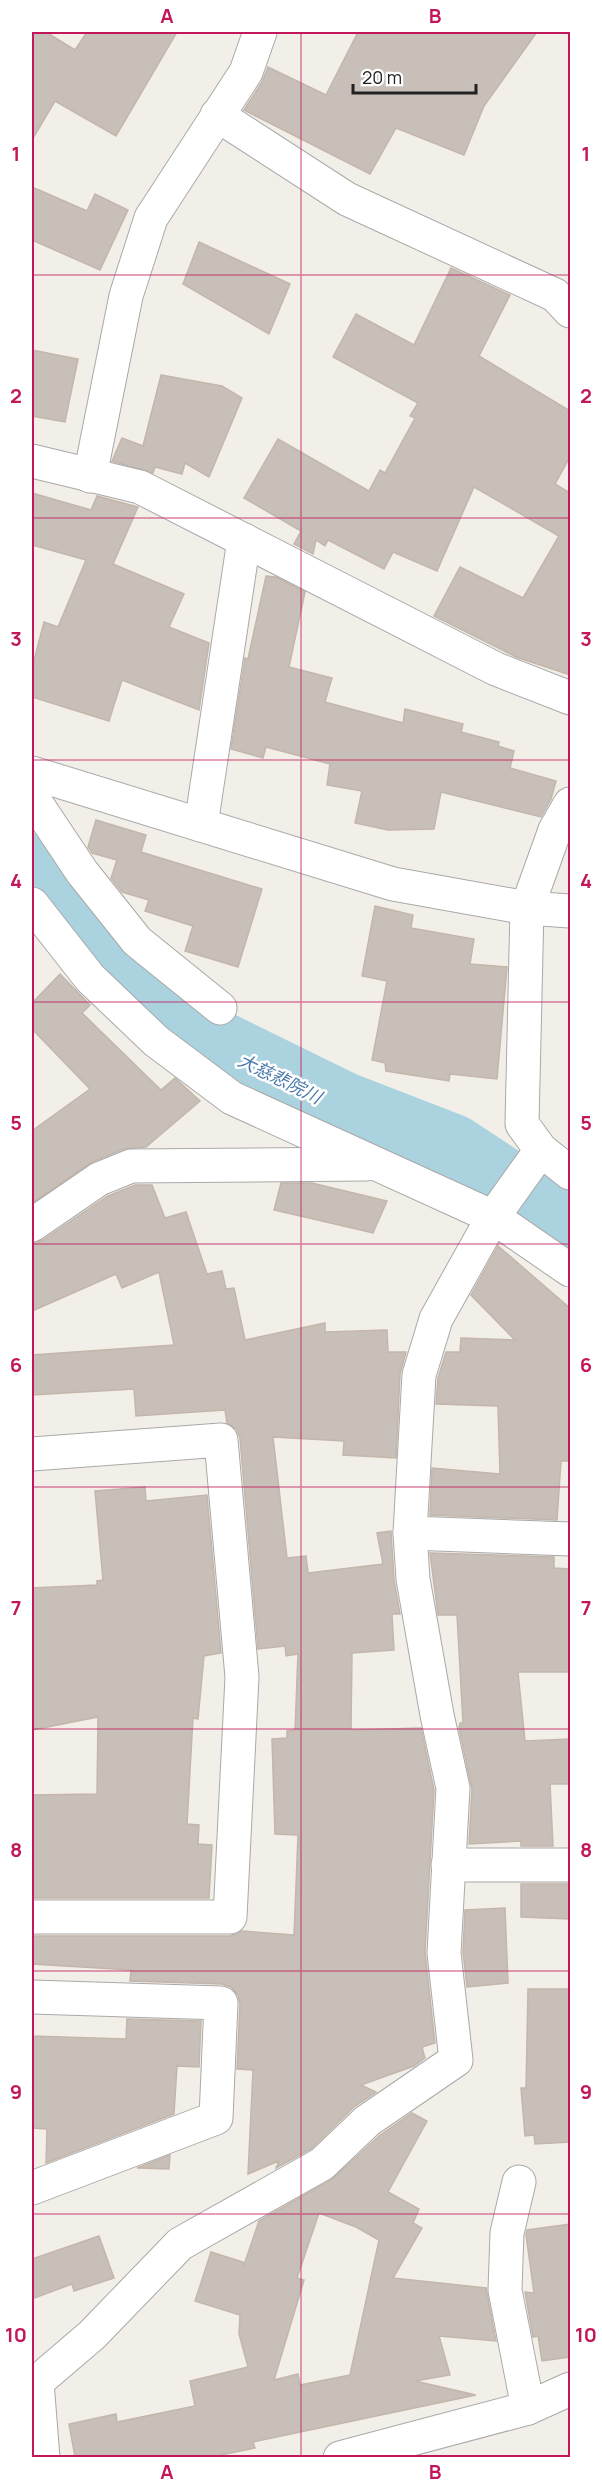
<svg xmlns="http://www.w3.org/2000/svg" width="602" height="2489" font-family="Manrope,'Noto Sans JP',sans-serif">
<rect width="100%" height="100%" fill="#f2efe9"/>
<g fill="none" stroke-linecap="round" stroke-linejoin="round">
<polyline stroke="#aad3df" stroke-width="74" points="32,870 104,957 207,1042 341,1108 452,1151 570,1229"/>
</g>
<g fill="#c7bfb8" stroke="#c4b6ab" stroke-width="1.5" fill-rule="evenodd">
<polygon points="32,32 46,32 75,50 87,32 177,32 116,136 55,101 32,140"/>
<polygon points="358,32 537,32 484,106 464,155 396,128 370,174 244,110 262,82 268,67 326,95"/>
<polygon points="32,187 87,211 95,194 128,210 100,270 32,240"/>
<polygon points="199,242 290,284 269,334 183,284"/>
<polygon points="451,268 510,295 479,356 570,411 570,457 555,484 570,493 570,675 516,657 434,616 460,567 523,598 559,536 474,487 437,571 393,552 384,569 328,540 325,546 316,540 313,554 294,544 301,531 244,498 278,439 369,491 380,470 385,473 415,418 410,416 418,403 333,357 356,314 414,345"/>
<polygon points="32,350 78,359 65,422 32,416"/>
<polygon points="161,375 222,386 242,398 209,477 185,463 182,474 155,467 153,473 112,461 122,438 143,446"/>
<polygon points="32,493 91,510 97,496 138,507 113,564 184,594 169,627 209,643 199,710 122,680 109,721 32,697 32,668 44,622 58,627 86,560 32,545"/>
<polygon points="266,576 276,577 305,592 289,667 332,678 325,702 403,723 405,709 463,724 461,732 499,742 498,746 514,751 510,768 556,781 551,799 541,817 441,792 434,829 388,830 355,823 362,791 327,785 330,764 266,747 263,758 231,749 245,658 248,659"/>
<polygon points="96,820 146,835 141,852 262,889 238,967 185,951 193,926 145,911 149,900 122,892 111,878 117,860 92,853 88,847"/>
<polygon points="375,906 413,915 411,928 474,939 470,964 507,967 497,1079 450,1074 449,1081 386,1071 385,1063 372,1060 387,981 362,976"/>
<polygon points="60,974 90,1005 82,1013 161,1090 175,1078 200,1101 146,1147 124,1149 92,1162 32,1203 32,1131 90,1089 32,1029 32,1003"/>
<polygon points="281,1183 312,1183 387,1201 373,1233 274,1210"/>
<polygon points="135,1185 152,1185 165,1218 186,1212 207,1274 222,1271 226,1289 234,1288 245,1340 325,1323 325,1332 387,1330 388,1352 406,1352 400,1374 396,1458 343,1455 344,1441 273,1437 287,1558 306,1556 308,1573 383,1564 377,1533 391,1531 394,1580 400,1614 392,1614 394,1650 352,1653 351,1730 421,1728 434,1790 425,1952 435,2043 422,2047 425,2058 414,2066 361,2085 376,2092 354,2107 311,2149 276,2168 279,2161 248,2174 253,2070 237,2069 240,2004 238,1995 231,1987 222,1984 130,1981 131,1970 32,1964 32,1936 230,1936 242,1931 294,1935 298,1835 275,1834 272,1739 287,1738 287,1731 295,1730 298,1654 286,1656 285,1646 258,1649 240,1438 237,1430 227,1423 225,1410 136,1416 134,1389 32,1395 32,1355 174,1345 159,1272 122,1288 116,1274 32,1311 32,1243 43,1240 108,1196"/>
<polygon points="498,1246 570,1308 570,1461 561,1461 557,1520 430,1515 432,1468 500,1474 498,1406 436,1404 438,1378 446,1352 460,1352 461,1338 515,1340 471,1295"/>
<polygon points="145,1487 146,1501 207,1495 221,1653 204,1656 198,1719 193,1718 187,1824 199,1825 198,1844 212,1845 209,1898 32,1898 32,1795 97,1794 98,1717 32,1730 32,1588 97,1585 97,1581 103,1580 95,1491"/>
<polygon points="430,1553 554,1557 554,1568 570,1569 570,1672 518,1672 525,1741 570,1739 570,1784 550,1784 553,1846 521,1846 521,1841 469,1844 472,1789 459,1728 460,1723 463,1723 457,1615 438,1615"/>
<polygon points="521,1884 570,1884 570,1919 521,1917"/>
<polygon points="505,1908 508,1983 467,1987 463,1952 465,1910"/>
<polygon points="528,1989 570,1989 570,2142 535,2144 534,2135 525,2136 521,2088 526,2088"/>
<polygon points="127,2019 201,2021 199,2067 177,2066 174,2114 46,2163 47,2129 32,2128 32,2036 126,2039"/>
<path d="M412,2113L427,2121L388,2192L419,2209L413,2223L422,2228L393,2278L486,2288L496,2341L439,2336L450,2375L415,2381L476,2395L253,2442L255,2448L212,2457H75L69,2424L116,2414L117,2422L195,2406L190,2381L248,2367L239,2334L240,2315L195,2301L211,2252L243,2262L244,2265L259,2221L331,2180L379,2136ZM319,2213L356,2227L379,2240L350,2375L300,2385L298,2374L274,2380L304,2280L297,2278Z"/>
<polygon points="170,2155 169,2169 137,2168"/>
<polygon points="570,2224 570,2357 542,2361 538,2336 533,2337 525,2292 534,2293 526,2235 527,2230"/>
<polygon points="99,2236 114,2278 74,2291 72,2284 32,2299 32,2259"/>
</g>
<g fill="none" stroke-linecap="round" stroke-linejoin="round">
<g stroke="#a9a9a9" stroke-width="35">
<g id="minor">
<polyline points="217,115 347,199 555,295 570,311"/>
<polyline points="32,461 140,487 496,669 570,698"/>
<polyline points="90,476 126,296 151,218 246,72 260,32"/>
<polyline points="32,797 82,872 137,941 220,1008"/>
<polyline points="570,804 555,830 527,908 522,1124 541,1150 570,1173"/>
<polyline points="201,825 244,540"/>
<polyline points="32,904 90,978 156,1041 232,1098 493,1217 570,1270"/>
<polyline points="32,1225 99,1179 131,1166 367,1164"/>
<polyline points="32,1454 221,1440 242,1677 230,1917 32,1917"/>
<polyline points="410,1533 570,1539"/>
<polyline points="448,1865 570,1865"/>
<polyline points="32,1997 221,2003 216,2118 32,2188"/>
<polyline points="519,2182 507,2233 505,2290 528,2408"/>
<polyline points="43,2458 37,2382 92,2335 180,2244 322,2164 367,2121 456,2060 444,1953 453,1788 437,1715 413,1579 410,1533 419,1375 436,1319 493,1217 541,1150"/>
<polyline points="340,2458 528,2408 570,2389"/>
</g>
</g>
<g stroke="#a9a9a9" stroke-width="35">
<polyline id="tertiary" points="32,773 393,884 527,908 570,911"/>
</g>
<use href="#minor" stroke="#fff" stroke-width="33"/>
<use href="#tertiary" stroke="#fff" stroke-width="33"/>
</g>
<path fill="none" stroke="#c2185b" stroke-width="1.5" stroke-opacity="0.55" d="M301,32V2458M32,275H570M32,518H570M32,760H570M32,1002H570M32,1244H570M32,1487H570M32,1729H570M32,1971H570M32,2214H570"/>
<g text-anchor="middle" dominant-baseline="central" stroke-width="5" stroke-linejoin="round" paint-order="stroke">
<g font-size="18" font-style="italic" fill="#4a7aab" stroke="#fff">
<text transform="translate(280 1078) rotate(26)">大慈悲院川</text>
</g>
</g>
<rect width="602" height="2489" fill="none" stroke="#ffffff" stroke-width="66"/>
<path d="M353 84v9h123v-9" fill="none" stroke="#222222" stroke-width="3"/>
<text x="362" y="84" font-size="18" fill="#222222" stroke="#ffffff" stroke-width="4.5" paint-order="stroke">20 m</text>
<rect x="33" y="33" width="536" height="2423" fill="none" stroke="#c2185b" stroke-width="2"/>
<g font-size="20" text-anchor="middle" font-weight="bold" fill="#c2185b">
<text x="167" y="23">A</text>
<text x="435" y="23">B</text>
<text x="16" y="161">1</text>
<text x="586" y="161">1</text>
<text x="16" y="403">2</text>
<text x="586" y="403">2</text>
<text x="16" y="646">3</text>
<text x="586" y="646">3</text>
<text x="16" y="888">4</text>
<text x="586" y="888">4</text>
<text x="16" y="1130">5</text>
<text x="586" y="1130">5</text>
<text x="16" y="1372">6</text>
<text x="586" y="1372">6</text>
<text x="16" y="1615">7</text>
<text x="586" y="1615">7</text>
<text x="16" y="1857">8</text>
<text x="586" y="1857">8</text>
<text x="16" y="2099">9</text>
<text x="586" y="2099">9</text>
<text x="16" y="2342">10</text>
<text x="586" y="2342">10</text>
<text x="167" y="2479">A</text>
<text x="435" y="2479">B</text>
</g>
</svg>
